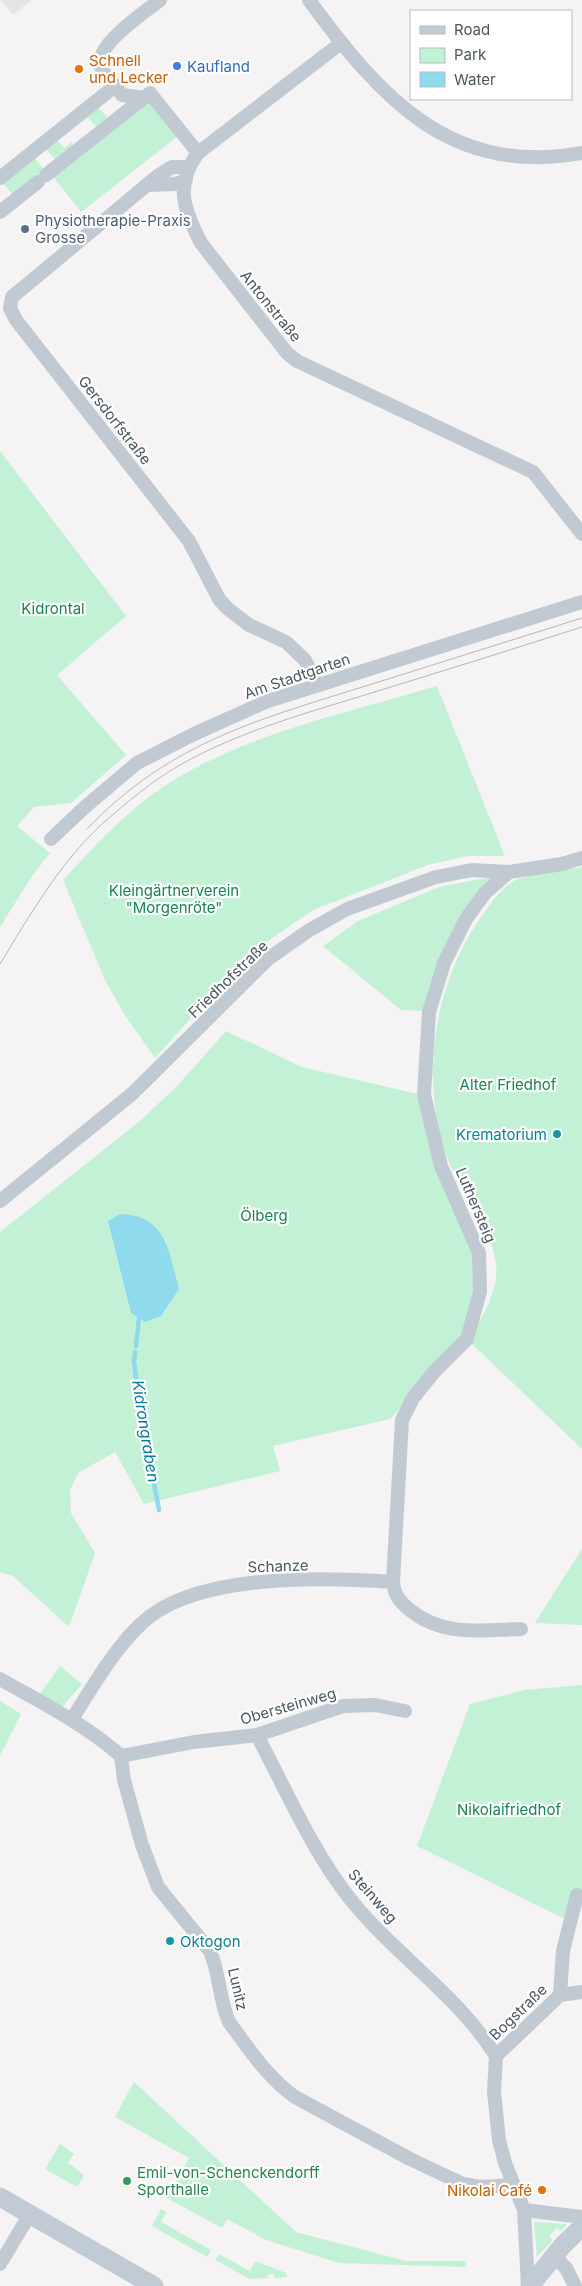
<svg xmlns="http://www.w3.org/2000/svg" width="582" height="2286" font-family="Inter,sans-serif">
<rect width="100%" height="100%" fill="#f5f3f3"/>
<polygon fill="#e6e4e5" points="1,0 31,0 13,15"/>
<g fill="#c3f1d5">
<polygon points="147,101 152,101 178,136 81,212 52,175"/>
<polygon points="94,103 107,117 97,128 88,117 80,123 79,120"/>
<polygon points="55,137 64,148 72,142 73,148 58,162 46,150"/>
<polygon points="34,157 44,170 13,195 2,182"/>
<polygon points="0,451 126,616 57,675 126,755 71,803 34,807 17,826 50,853 32,876 0,927"/>
<path d="M437,686L505,856H467L428,865L313,910L261,946L198,1010L155,1058L124,1014L105,980L63,880C93,848 122,815 160,789C241,734 344,714 437,686Z"/>
<path d="M582,867V1449L468,1340C481,1321 500,1288 496,1264C491,1224 459,1192 446,1154C419,1076 435,979 484,913C492,902 500,890 512,882C521,875 568,870 582,867Z"/>
<polygon points="502,875 483,891 427,1011 401,1010 323,946 358,921 439,887"/>
<polygon points="226,1031 302,1067 422,1095 478,1253 478,1292 465,1338 390,1419 273,1446 280,1471 144,1504 115,1452 78,1473 70,1491 71,1513 95,1553 69,1627 13,1576 0,1572 0,1232 140,1121 178,1085"/>
<polygon points="582,1549 582,1625 535,1623"/>
<polygon points="60,1666 82,1684 62,1707 40,1694"/>
<polygon points="582,1685 582,1894 563,1918 417,1846 470,1704 525,1690"/>
<polygon points="0,1701 21,1714 0,1756"/>
<polygon points="134,2082 296,2232 406,2261 466,2261 466,2267 339,2263 266,2240 227,2219 222,2228 167,2198 189,2158 115,2117"/>
<polygon points="60,2144 74,2154 68,2163 84,2175 77,2187 45,2169"/>
<polygon points="161,2209 166,2212 161,2222 211,2250 207,2257 152,2226"/>
<polygon points="534,2222 567,2224 561,2231 557,2228 549,2236 553,2240 537,2257"/>
<polygon points="219,2254 250,2271 255,2261 286,2273 287,2277 274,2278 274,2274 267,2275 268,2278 250,2279 215,2260"/>
</g>
<path fill="#90daee" d="M120,1214C167,1215 169,1253 179,1289L161,1316L145,1322L131,1313L108,1221Z"/>
<g fill="none" stroke-linecap="round" stroke-linejoin="round">
<g stroke="#90daee" stroke-width="4.5">
<polyline points="136,1346 139,1318"/>
<polyline points="135,1352 134,1362 140,1408 159,1510"/>
</g>
<g stroke="#c1cad2" stroke-width="14">
<path d="M309,0C380,97 450,177 582,153"/>
<path d="M341,43L198,153C174,185 184,210 201,243L287,353L297,361L533,472L582,534"/>
<polyline points="115,86 122,95 144,98"/>
<polyline points="187,167 172,167 159,175 12,297 10,308 16,320 189,541 219,599 227,608 249,625 286,642 305,660 317,685"/>
<polyline points="46,175 150,93 198,153"/>
<path d="M0,178L115,86C110,80 101,71 100,64C98,43 145,12 160,0"/>
<polyline points="147,185 175,184 186,180"/>
<polyline points="0,212 38,182"/>
<polyline points="51,839 85,807 137,763 192,735 265,702 582,602"/>
<polyline points="0,1201 132,1094 268,959 308,931 347,909 436,877 472,870 509,872 562,864 582,858"/>
<polyline points="393,1582 402,1420 413,1398 434,1372 467,1339 480,1292 479,1253 441,1166 424,1095 429,1012 444,963 466,919 485,893 509,872"/>
<path d="M0,1679C42,1703 85,1724 121,1756L124,1780L142,1845L158,1887L210,1951C220,1974 219,2000 229,2022C249,2049 267,2077 295,2097L410,2159L463,2184L481,2187L513,2185"/>
<path d="M72,1719C92,1688 114,1649 141,1624C193,1573 324,1577 393,1582C394,1595 400,1602 410,1610C443,1637 482,1630 521,1629"/>
<path d="M257,1735C286,1790 312,1851 351,1900C396,1956 456,1993 496,2056"/>
<polyline points="121,1756 194,1742 257,1735 343,1706 375,1705 405,1711"/>
<polyline points="560,1995 582,1992"/>
<polyline points="524,2210 582,2217"/>
<polyline points="554,2256 566,2268 575,2286"/>
<polyline points="0,2264 30,2214"/>
<polyline points="528,2286 524,2210 505,2163 499,2140 494,2092 496,2056 560,1995 563,1951 577,1895"/>
</g>
<g stroke="#c1cbd6" stroke-width="19">
<polyline points="0,2197 154,2286"/>
<polyline points="530,2286 563,2245 582,2227"/>
</g>
<g stroke="#b5b8bd" stroke-width="1">
<path d="M87,829C171,741 261,719 372,684C442,662 512,640 582,618"/>
<path d="M0,964C30,915 59,864 102,824C126,803 152,781 180,765C243,729 315,711 384,689C450,669 516,648 582,627"/>
</g>
</g>
<circle fill="#3f7fe0" stroke="#fff" stroke-width="2" cx="177" cy="66" r="5"/>
<g fill="#e8710a" stroke="#fff" stroke-width="2">
<circle cx="79" cy="69" r="5"/>
<circle cx="542" cy="2190" r="5"/>
</g>
<circle fill="#5c6f8a" stroke="#fff" stroke-width="2" cx="25" cy="229" r="5"/>
<g fill="#0f9aa8" stroke="#fff" stroke-width="2">
<circle cx="557" cy="1134" r="5"/>
<circle cx="170" cy="1941" r="5"/>
</g>
<circle fill="#2e9e5b" stroke="#fff" stroke-width="2" cx="127" cy="2181" r="5"/>
<g text-anchor="middle" dominant-baseline="central" stroke-width="4.5" stroke-linejoin="round" paint-order="stroke">
<g font-size="15" fill="#c56008" stroke="#fff" text-anchor="start">
<text x="89" y="60">Schnell<tspan x="89" dy="17">und Lecker</tspan></text>
<text x="532" y="2190" text-anchor="end">Nikolai Café</text>
</g>
<g font-size="15" fill="#366cbe" stroke="#fff" text-anchor="start">
<text x="187" y="66">Kaufland</text>
</g>
<g font-size="15" fill="#4e5e75" stroke="#fff" text-anchor="start">
<text x="35" y="220">Physiotherapie-Praxis<tspan x="35" dy="17">Grosse</tspan></text>
</g>
<g font-size="15" fill="#4a5661" stroke="#fff">
<text transform="translate(271 306) rotate(51)">Antonstraße</text>
<text transform="translate(115 420) rotate(52)">Gersdorfstraße</text>
<text transform="translate(297 676) rotate(-19)">Am Stadtgarten</text>
<text transform="translate(228 979) rotate(-44)">Friedhofstraße</text>
<text transform="translate(476 1205) rotate(67)">Luthersteig</text>
<text transform="translate(278 1566) rotate(-2)">Schanze</text>
<text transform="translate(288 1706) rotate(-16)">Obersteinweg</text>
<text transform="translate(373 1896) rotate(49)">Steinweg</text>
<text transform="translate(238 1989) rotate(77)">Lunitz</text>
<text transform="translate(518 2012) rotate(-44)">Bogstraße</text>
</g>
<g font-size="15" fill="#17864f" stroke="#fff">
<text x="53" y="608">Kidrontal</text>
<text x="174" y="890">Kleingärtnerverein<tspan x="174" dy="17">"Morgenröte"</tspan></text>
<text x="508" y="1084">Alter Friedhof</text>
<text x="264" y="1215">Ölberg</text>
<text x="509" y="1809">Nikolaifriedhof</text>
</g>
<g font-size="15" fill="#0d838f" stroke="#fff" text-anchor="end">
<text x="547" y="1134">Krematorium</text>
<text x="180" y="1941" text-anchor="start">Oktogon</text>
</g>
<g font-size="15" fill="#27864d" stroke="#fff" text-anchor="start">
<text x="137" y="2172">Emil-von-Schenckendorff<tspan x="137" dy="17">Sporthalle</tspan></text>
</g>
<g font-size="16" font-style="italic" fill="#0c7c9b" stroke="#fff">
<text transform="translate(146 1431) rotate(81)">Kidrongraben</text>
</g>
</g>
<rect x="410" y="10" width="162" height="90" fill="#ffffff" stroke="#b7bbc0"/>
<rect x="420" y="26" width="25" height="8" fill="#c1cbd6" stroke="#b7bbc0"/>
<text x="454" y="35" font-size="15" fill="#4a5661">Road</text>
<rect x="420" y="48" width="25" height="15" fill="#c3f1d5" stroke="#b7bbc0"/>
<text x="454" y="60" font-size="15" fill="#4a5661">Park</text>
<rect x="420" y="72" width="25" height="15" fill="#90daee" stroke="#b7bbc0"/>
<text x="454" y="85" font-size="15" fill="#4a5661">Water</text>
</svg>
